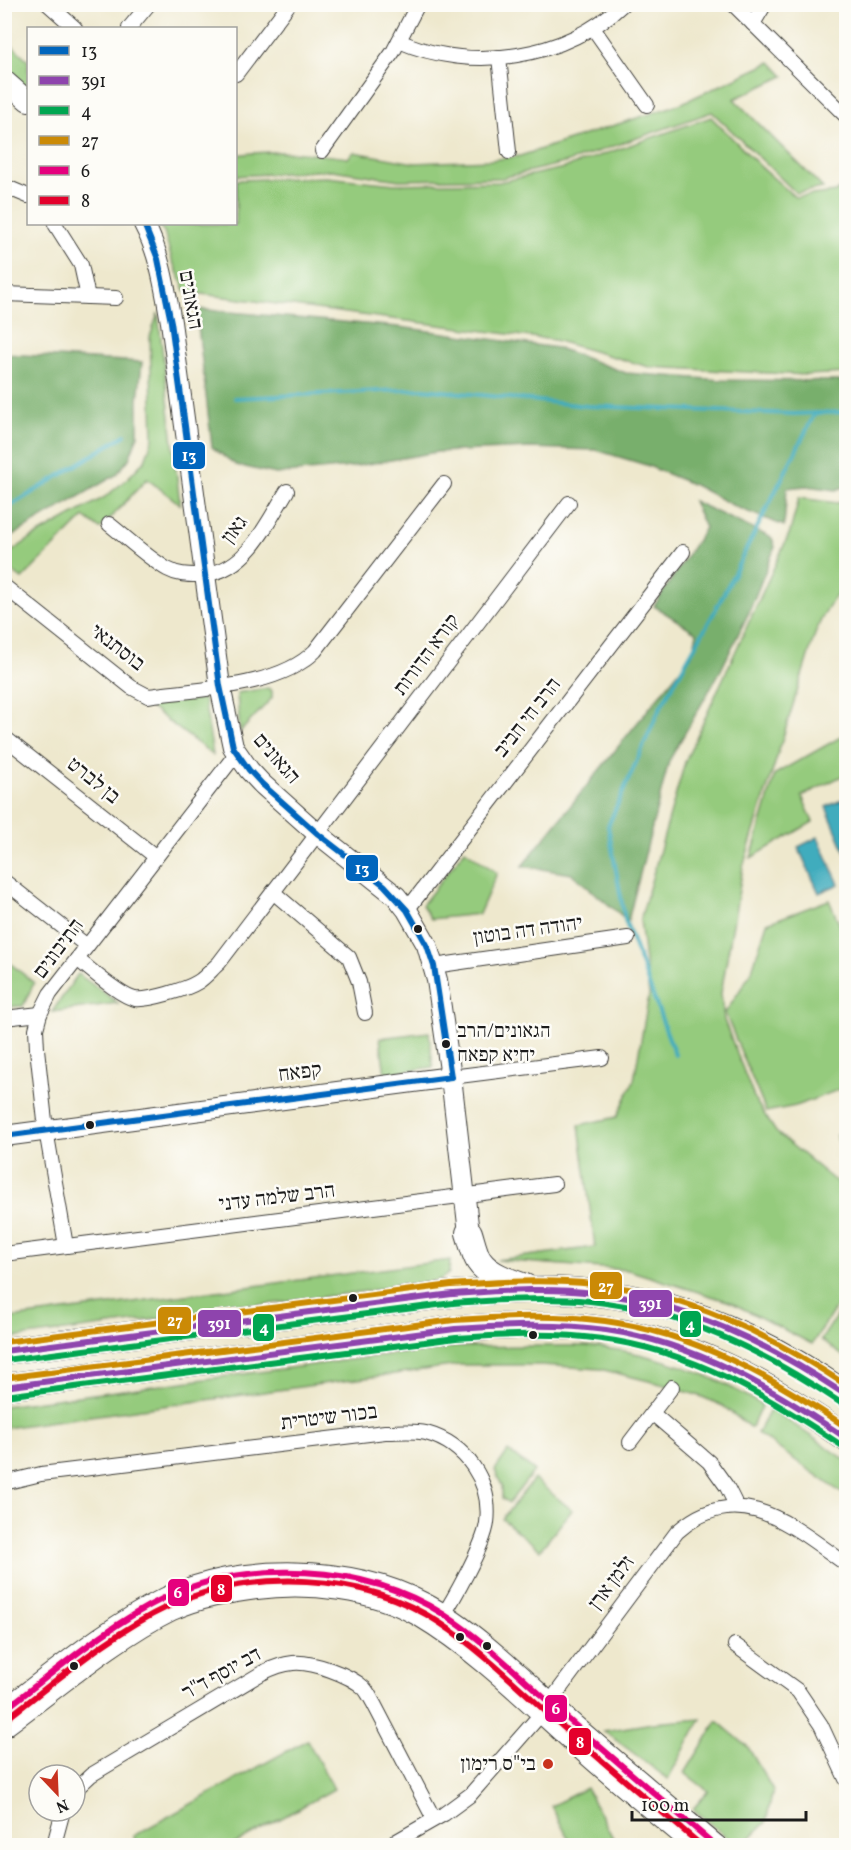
<svg xmlns="http://www.w3.org/2000/svg" width="851" height="1850" font-family="Vollkorn,'Frank Ruhl Libre',serif">
<rect width="100%" height="100%" fill="#fdfcf7"/>
<filter id="ink" filterUnits="userSpaceOnUse"><feTurbulence type="fractalNoise" baseFrequency=".0167" numOctaves="2"/><feDisplacementMap in="SourceGraphic" scale="12" xChannelSelector="R" yChannelSelector="G"/><feConvolveMatrix kernelMatrix="1 2 1 2 8 2 1 2 1" color-interpolation-filters="sRGB"/></filter>
<filter id="wash" filterUnits="userSpaceOnUse"><feTurbulence type="fractalNoise" baseFrequency=".008" numOctaves="4" result="noise"/><feDisplacementMap in="SourceGraphic" scale="24" xChannelSelector="R" yChannelSelector="G"/><feGaussianBlur stdDeviation="1.35" result="paint"/><feColorMatrix in="noise" values="0 0 0 0 0 0 0 0 0 0 0 0 0 0 0 0 0 1.4 0 .05"/><feComposite in="paint" operator="in"/></filter>
<g filter="url(#wash)">
<rect width="100%" height="100%" fill="#eee8cd"/>
<g fill="#95cb7d" stroke="#58744c" stroke-width="1.5">
<polygon points="5,39 28,60 28,101 5,80"/>
<path d="M771,62L784,76L734,99L823,188L796,193L712,112L568,162L502,178L399,180L332,170L236,176V155C274,149 309,153 348,158L354,152L414,163L491,160L520,156L680,104Z"/>
<polygon points="711,117 761,167 795,197 836,192 846,182 846,373 807,375 649,367 554,340 186,292 172,260 164,232 158,224 236,224 236,180 326,177 395,184 499,182 564,168"/>
<polygon points="158,313 180,504 147,479 100,529 84,517 22,579 11,571 5,575 5,556 33,537 105,497 126,480 145,460 153,438 150,337"/>
<path d="M799,498L838,503L846,499V585C830,600 820,619 813,640L743,867L721,993L724,1020L755,1100L776,1132L846,1190V1292L812,1344L730,1302L628,1270L497,1260L595,1247L579,1125L617,1117L634,1080L649,995L640,920L685,762L790,532Z"/>
<polygon points="268,688 272,691 272,698 240,732 237,693"/>
<polygon points="204,699 213,755 146,704"/>
<polygon points="846,734 846,774 802,796 813,822 751,858 775,774"/>
<polygon points="465,850 497,873 479,914 431,919 422,905"/>
<polygon points="829,900 846,939 846,1087 796,1106 766,1112 725,1013 751,973 767,923"/>
<polygon points="5,959 34,983 23,1006 5,1007"/>
<polygon points="78,974 118,1003 52,1012"/>
<polygon points="429,1032 433,1067 385,1074 380,1038"/>
<polygon points="846,1130 846,1160 836,1135"/>
<polygon points="450,1260 449,1273 441,1279 428,1283 5,1339 4,1319"/>
<polygon points="846,1301 846,1358 821,1340"/>
<path d="M542,1346C560,1346 579,1345 598,1347C656,1354 713,1374 762,1405L751,1428L723,1406L700,1396L661,1384L600,1369L541,1365H459L5,1428L4,1406L446,1347Z"/>
<polygon points="771,1409 846,1460 846,1496 757,1433"/>
<polygon points="508,1451 534,1471 509,1503 502,1498 502,1486 495,1470"/>
<polygon points="534,1479 572,1510 540,1550 502,1519"/>
<polygon points="701,1719 668,1779 604,1731 653,1723"/>
<polygon points="717,1721 748,1747 773,1790 766,1822 743,1845 736,1845 693,1809 708,1791 685,1773"/>
<polygon points="307,1740 334,1789 233,1845 138,1845 133,1836"/>
<polygon points="586,1788 614,1840 604,1845 572,1845 551,1806"/>
</g>
<g fill="#78af6c" stroke="#4a6644" stroke-width="1.5">
<polygon points="196,309 399,327 558,348 626,373 722,380 846,381 846,486 836,490 806,486 787,488 784,526 736,507 694,485 646,465 596,450 528,448 437,452 351,467 276,474 236,465 212,447"/>
<polygon points="5,354 142,362 138,401 138,435 129,459 116,475 5,540"/>
<polygon points="693,501 772,538 775,547 749,612 721,670 669,761 628,921 572,874 522,866 692,655 697,633 654,606 705,528"/>
</g>
<g fill="#3facbd" stroke="#2e646c" stroke-width="1.5">
<polygon points="846,798 846,854 826,807"/>
<polygon points="818,837 839,884 819,893 798,847"/>
</g>
<g fill="none" stroke-linecap="round" stroke-linejoin="round">
<g stroke="#3facbd" stroke-width="4">
<polyline points="235,398 423,389 587,406 794,414 846,412"/>
<polyline points="4,510 125,435"/>
<polyline points="675,1055 625,920 608,826 660,708 715,611 815,413"/>
</g>
</g>
</g>
<g filter="url(#ink)">
<g fill="none" stroke-linecap="round" stroke-linejoin="round">
<g stroke="#3c3b37" stroke-width="16">
<g id="street">
<polyline points="48,4 75,28"/>
<polyline points="733,4 846,116"/>
<polyline points="753,24 765,4"/>
<polyline points="129,28 149,4"/>
<polyline points="593,28 647,105"/>
<path d="M399,41C472,73 565,59 623,4"/>
<polyline points="499,57 509,152"/>
<polyline points="236,74 289,4"/>
<polyline points="322,151 393,52 418,4"/>
<polyline points="4,186 28,196"/>
<polyline points="55,224 81,265 88,297"/>
<polyline points="4,294 116,298"/>
<path d="M109,524C128,539 147,557 167,569C178,575 187,575 198,575C246,574 265,526 287,491"/>
<path d="M4,586L131,687L148,696C197,689 279,688 315,651L444,484"/>
<polyline points="4,737 156,857"/>
<polyline points="4,881 87,946"/>
<polyline points="273,892 349,957 359,982 365,1013"/>
<polyline points="407,910 683,552"/>
<path d="M77,959C90,969 120,996 135,999C148,1001 187,989 198,982C206,977 212,969 219,963L569,503"/>
<polyline points="434,966 628,938"/>
<polyline points="4,1018 40,1014"/>
<polyline points="451,1077 602,1058"/>
<polyline points="66,1246 46,1130 37,1049 36,1029 40,1014 50,994 236,754"/>
<polyline points="4,1254 554,1184"/>
<polyline points="652,1413 709,1462 727,1487 737,1507"/>
<polyline points="630,1442 672,1387"/>
<path d="M4,1483L41,1474L385,1432C398,1432 413,1430 426,1433C466,1444 492,1482 487,1523C484,1546 452,1602 439,1622"/>
<polyline points="735,1645 798,1691 821,1725 846,1779"/>
<path d="M75,1790L91,1775L262,1673C272,1668 282,1664 293,1663C312,1661 350,1675 364,1688C368,1692 371,1699 374,1704L434,1819"/>
<polyline points="56,1846 56,1837 63,1811"/>
<path d="M388,1846L444,1814L470,1795L541,1714L677,1532C739,1477 792,1526 846,1564"/>
</g>
</g>
<g stroke="#3c3b37" stroke-width="22">
<g id="secondary">
<polyline points="4,80 28,101"/>
<path d="M144,224C160,254 165,288 171,322L220,686L233,747L249,770L262,784L318,834L396,896L407,910L427,945L437,980L451,1077L469,1233"/>
<polyline points="4,1136 451,1077"/>
<path d="M4,1710C56,1671 107,1627 165,1598C238,1562 352,1564 424,1603C474,1629 523,1679 565,1717C615,1761 666,1803 717,1846"/>
<path d="M4,1727C56,1689 115,1638 172,1610C199,1598 227,1593 256,1589C308,1582 373,1589 419,1616C476,1650 525,1699 574,1743C613,1779 655,1812 695,1846"/>
</g>
</g>
<g stroke="#3c3b37" stroke-width="28">
<g id="highway">
<path d="M469,1233C472,1242 474,1253 479,1261C488,1275 510,1282 525,1287"/>
<path d="M4,1351L452,1294C505,1290 559,1287 612,1295C697,1307 776,1347 846,1395"/>
<path d="M4,1387L455,1329C506,1326 556,1323 606,1330C695,1342 774,1388 846,1438"/>
</g>
</g>
<use href="#street" stroke="#fff" stroke-width="14"/>
<use href="#secondary" stroke="#fff" stroke-width="20"/>
<use href="#highway" stroke="#fff" stroke-width="26"/>
<g stroke="#fdfcf7" stroke-width="10">
<g id="bus-1">
<polyline points="144,224 158,259 171,322 220,686 233,747 249,770 262,784 318,834 384,885 407,910 427,945 434,966 451,1077"/>
<polyline points="4,1136 451,1077"/>
</g>
</g>
<g stroke="#fdfcf7" stroke-width="10">
<g id="bus-2">
<path d="M4,1351L452,1294C499,1291 547,1287 594,1293C687,1303 769,1344 846,1395"/>
<path d="M4,1387L455,1329C505,1326 556,1323 606,1330C695,1343 772,1388 846,1438"/>
</g>
</g>
<g stroke="#fdfcf7" stroke-width="10">
<g id="bus-3">
<path d="M5,1360L453,1303C498,1300 544,1297 590,1301C682,1310 765,1352 841,1403"/>
<path d="M5,1396L456,1338C504,1335 553,1332 602,1339C690,1350 768,1396 841,1445"/>
</g>
</g>
<g stroke="#fdfcf7" stroke-width="10">
<g id="bus-4">
<path d="M4,1342L451,1285C498,1282 546,1279 593,1284C686,1293 769,1334 846,1385"/>
<path d="M4,1378L454,1320C504,1317 555,1314 605,1321C694,1333 773,1378 846,1427"/>
</g>
</g>
<g stroke="#fdfcf7" stroke-width="10">
<path id="bus-5" d="M4,1710C56,1671 106,1626 164,1598C249,1558 364,1564 443,1614C489,1643 527,1684 568,1719C617,1762 667,1804 716,1846"/>
</g>
<g stroke="#fdfcf7" stroke-width="10">
<path id="bus-6" d="M9,1717C60,1678 111,1633 169,1606C252,1568 363,1572 440,1623C484,1652 521,1690 561,1725C607,1766 655,1806 702,1846"/>
</g>
<use href="#bus-1" stroke="#0065bd" stroke-width="6"/>
<use href="#bus-2" stroke="#8e44ad" stroke-width="6"/>
<use href="#bus-3" stroke="#00a651" stroke-width="6"/>
<use href="#bus-4" stroke="#cb8a06" stroke-width="6"/>
<use href="#bus-5" stroke="#e5007d" stroke-width="6"/>
<use href="#bus-6" stroke="#e4002b" stroke-width="6"/>
</g>
</g>
<g fill="#1c1c1c" stroke="#fdfcf7" stroke-width="2">
<circle cx="418" cy="929" r="5"/>
<circle cx="446" cy="1044" r="5"/>
<circle cx="90" cy="1125" r="5"/>
<circle cx="353" cy="1298" r="5"/>
<circle cx="533" cy="1335" r="5"/>
<circle cx="460" cy="1637" r="5"/>
<circle cx="487" cy="1646" r="5"/>
<circle cx="74" cy="1666" r="5"/>
</g>
<circle fill="#c8321e" stroke="#fdfcf7" stroke-width="2" cx="548" cy="1764" r="6"/>
<g text-anchor="middle" dominant-baseline="central" stroke-width="5" stroke-linejoin="round" paint-order="stroke">
<g font-size="20" fill="#1c1c1c" stroke="#fdfcf7" text-anchor="start">
<text x="457" y="1032">הגאונים/הרב<tspan x="457" dy="24">יחיא קפאח</tspan></text>
</g>
<g font-size="21" fill="#1c1c1c" stroke="#fdfcf7">
<text transform="translate(190 300) rotate(80)">הגאונים</text>
<text transform="translate(235 530) rotate(-53)">גאון</text>
<text transform="translate(117 648) rotate(38)">בוסתנאי</text>
<text transform="translate(427 655) rotate(-53)">קורא הדורות</text>
<text transform="translate(528 718) rotate(-52)">הרב חי חביב</text>
<text transform="translate(276 759) rotate(49)">הגאונים</text>
<text transform="translate(93 781) rotate(39)">בן לברט</text>
<text transform="translate(528 931) rotate(-8)">יהודה דה בוטון</text>
<text transform="translate(59 949) rotate(-53)">התיבונים</text>
<text transform="translate(300 1073) rotate(-7)">קפאח</text>
<text transform="translate(277 1198) rotate(-7)">הרב שלמה עדני</text>
<text transform="translate(329 1418) rotate(-7)">בכור שיטרית</text>
<text transform="translate(612 1583) rotate(-53)">זלמן ארן</text>
<text transform="translate(222 1674) rotate(-29)">דב יוסף ד"ר</text>
</g>
<g font-size="21" fill="#1c1c1c" stroke="#fdfcf7" text-anchor="end">
<text x="536" y="1764">בי"ס רימון</text>
</g>
</g>
<g stroke="#fdfcf7" stroke-width="2">
<rect x="172" y="441" width="34" height="29" rx="6" fill="#0065bd"/>
<rect x="345" y="854" width="34" height="28" rx="6" fill="#0065bd"/>
<rect x="589" y="1271" width="34" height="29" rx="6" fill="#cb8a06"/>
<rect x="628" y="1289" width="45" height="29" rx="6" fill="#8e44ad"/>
<rect x="157" y="1306" width="35" height="29" rx="6" fill="#cb8a06"/>
<rect x="197" y="1309" width="45" height="29" rx="6" fill="#8e44ad"/>
<rect x="679" y="1310" width="23" height="28" rx="6" fill="#00a651"/>
<rect x="252" y="1313" width="23" height="29" rx="6" fill="#00a651"/>
<rect x="210" y="1574" width="23" height="29" rx="6" fill="#e4002b"/>
<rect x="167" y="1578" width="23" height="29" rx="6" fill="#e5007d"/>
<rect x="544" y="1694" width="24" height="29" rx="6" fill="#e5007d"/>
<rect x="568" y="1727" width="24" height="29" rx="6" fill="#e4002b"/>
</g>
<g font-size="16" text-anchor="middle" font-weight="bold" fill="#fff">
<text x="189" y="461">13</text>
<text x="362" y="874">13</text>
<text x="606" y="1292">27</text>
<text x="650" y="1309">391</text>
<text x="175" y="1326">27</text>
<text x="219" y="1329">391</text>
<text x="690" y="1330">4</text>
<text x="264" y="1333">4</text>
<text x="221" y="1595">8</text>
<text x="178" y="1598">6</text>
<text x="556" y="1714">6</text>
<text x="580" y="1748">8</text>
</g>
<rect width="851" height="1850" fill="none" stroke="#fdfcf7" stroke-width="24"/>
<rect x="27" y="27" width="210" height="198" fill="#fdfcf7" stroke="#a3a29f" stroke-width="1.5"/>
<rect x="39" y="46" width="30" height="9" fill="#0065bd" stroke="#a3a29f" stroke-width="1.5"/>
<text x="81" y="57" font-size="18" fill="#1c1c1c">13</text>
<rect x="39" y="76" width="30" height="9" fill="#8e44ad" stroke="#a3a29f" stroke-width="1.5"/>
<text x="81" y="87" font-size="18" fill="#1c1c1c">391</text>
<rect x="39" y="106" width="30" height="9" fill="#00a651" stroke="#a3a29f" stroke-width="1.5"/>
<text x="81" y="117" font-size="18" fill="#1c1c1c">4</text>
<rect x="39" y="136" width="30" height="9" fill="#cb8a06" stroke="#a3a29f" stroke-width="1.5"/>
<text x="81" y="147" font-size="18" fill="#1c1c1c">27</text>
<rect x="39" y="166" width="30" height="9" fill="#e5007d" stroke="#a3a29f" stroke-width="1.5"/>
<text x="81" y="177" font-size="18" fill="#1c1c1c">6</text>
<rect x="39" y="196" width="30" height="9" fill="#e4002b" stroke="#a3a29f" stroke-width="1.5"/>
<text x="81" y="207" font-size="18" fill="#1c1c1c">8</text>
<g transform="translate(57 1793) rotate(157)"><circle r="28" fill="#fdfcf7" stroke="#a3a29f" stroke-width="1.5"/>
<path d="M0-4.5L10 22L0 15L-10 22Z" fill="#c8321e"/>
<text y="-9" font-size="16" font-weight="bold" text-anchor="middle" fill="#1c1c1c">N</text>
</g>
<path d="M632 1811v9h174v-9" fill="none" stroke="#1c1c1c" stroke-width="3"/>
<text x="641" y="1811" font-size="18" fill="#1c1c1c" stroke="#fdfcf7" stroke-width="4.5" paint-order="stroke">100 m</text>
</svg>
